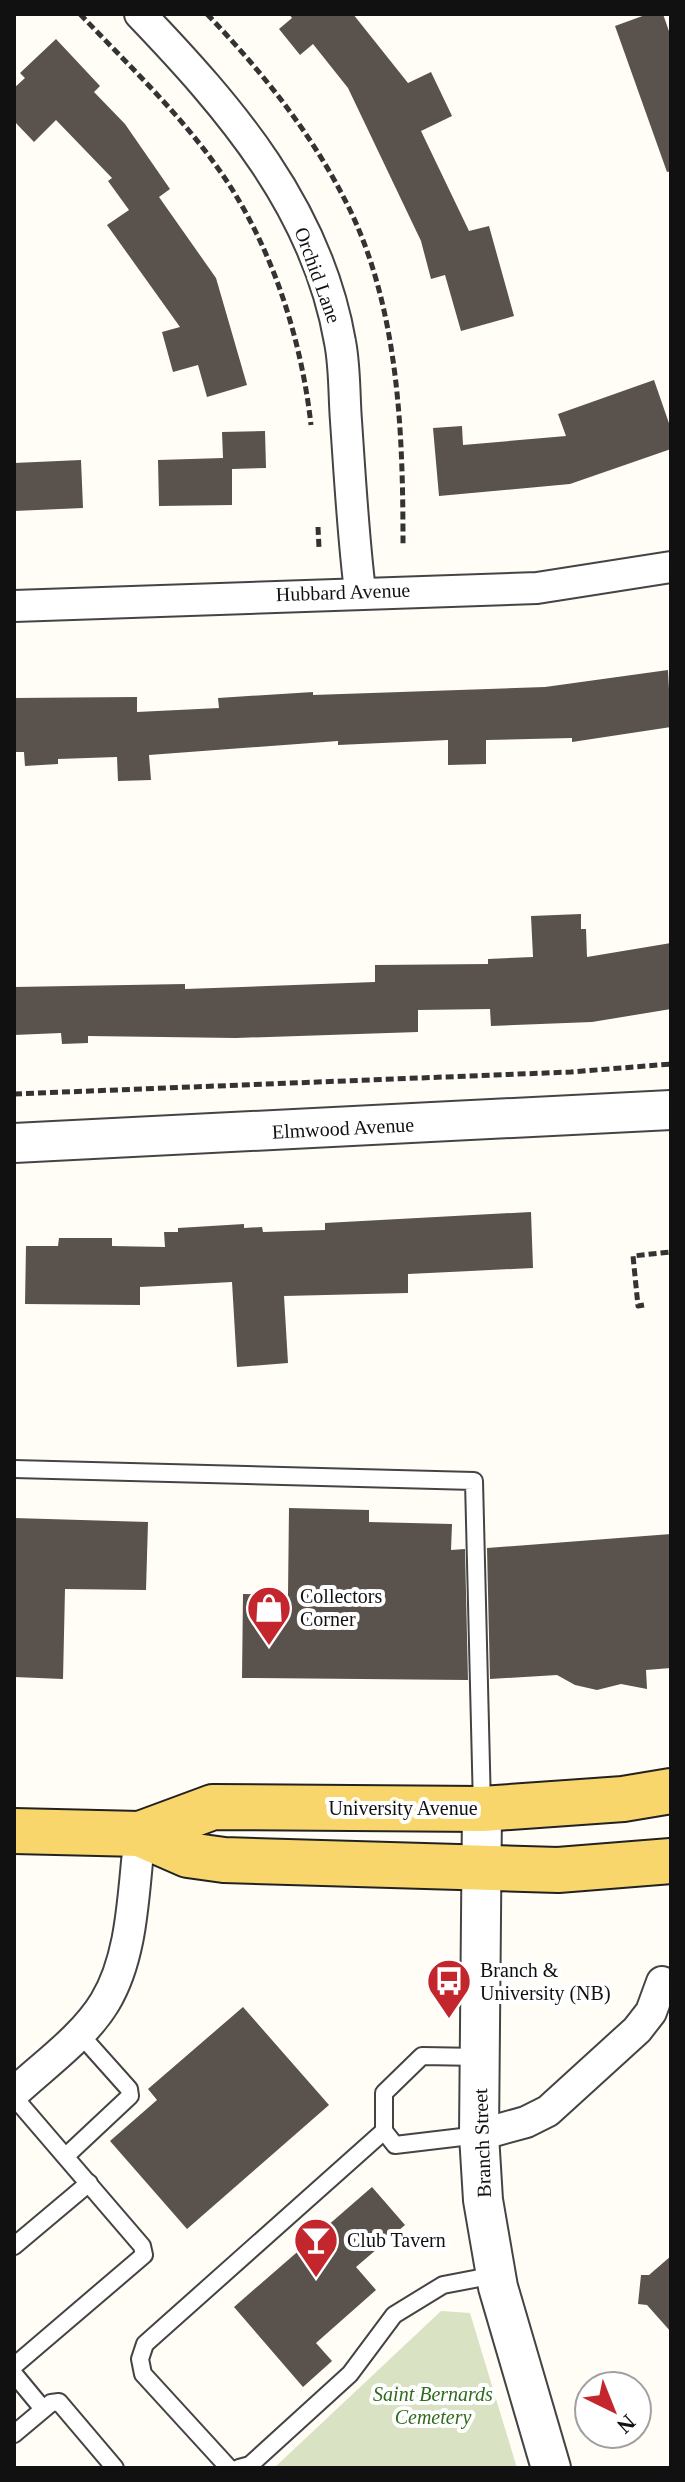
<svg xmlns="http://www.w3.org/2000/svg" width="685" height="2482" font-family="Georgia,serif">
<rect width="100%" height="100%" fill="#fffdf5"/>
<polygon fill="#d9e3c4" points="441,2311 470,2313 517,2468 274,2468"/>
<g fill="#5a524d">
<polygon points="289,14 353,14 408,83 431,72 452,116 421,131 469,231 489,226 514,316 461,331 445,275 431,279 421,241 348,88 313,44 300,55 279,29 292,18"/>
<polygon points="648,14 663,14 671,37 671,171 667,172 615,26"/>
<polygon points="56,39 100,86 94,92 125,124 170,189 159,197 216,278 247,385 207,397 198,365 173,372 162,332 180,327 107,225 129,210 108,181 112,178 56,120 34,142 14,121 14,88 25,78 20,73"/>
<polygon points="654,380 671,429 671,449 570,484 439,496 433,428 462,426 463,445 566,436 558,414"/>
<polygon points="265,431 266,468 232,469 232,505 159,506 158,460 223,458 222,432"/>
<polygon points="81,460 83,508 14,511 14,463"/>
<polygon points="668,670 671,727 572,742 572,738 486,740 486,764 448,765 448,740 338,745 338,741 149,755 151,780 118,781 117,757 58,759 58,764 25,766 24,752 14,752 14,698 137,697 137,712 219,708 218,698 313,692 313,695 545,687"/>
<polygon points="581,914 581,929 586,929 587,957 671,943 671,1009 592,1022 491,1026 490,1009 418,1010 418,1032 236,1038 88,1036 88,1043 62,1044 61,1033 14,1035 14,987 185,984 185,989 375,982 375,965 488,964 488,959 533,957 531,916"/>
<polygon points="531,1212 533,1268 408,1274 408,1293 284,1296 288,1363 237,1367 232,1282 140,1287 140,1305 25,1304 26,1246 58,1246 59,1238 112,1238 112,1246 165,1247 164,1232 178,1232 178,1228 244,1224 244,1228 262,1227 263,1232 325,1230 325,1223"/>
<polygon points="289,1508 369,1510 369,1522 452,1524 451,1550 465,1549 468,1680 242,1678 243,1594 288,1595"/>
<polygon points="14,1518 148,1522 146,1590 65,1589 63,1679 14,1677"/>
<polygon points="671,1534 671,1668 646,1670 647,1689 621,1684 597,1690 575,1685 557,1675 490,1679 487,1548"/>
<polygon points="243,2007 329,2105 187,2229 110,2141 157,2100 148,2089"/>
<polygon points="372,2187 405,2225 356,2267 376,2290 316,2343 332,2361 303,2387 234,2307"/>
<polygon points="671,2256 671,2332 647,2305 638,2304 641,2275 649,2275"/>
</g>
<g fill="none" stroke-linecap="round" stroke-linejoin="round">
<g stroke="#444" stroke-width="20">
<g id="service">
<polyline points="14,1469 474,1481 482,1807"/>
<polyline points="14,2097 142,2246 144,2255 14,2366"/>
<polyline points="479,2135 395,2145 384,2131 384,2093 422,2056 481,2057"/>
<polyline points="66,2156 130,2096 129,2089 79,2033"/>
<polyline points="14,2246 89,2183"/>
<polyline points="14,2374 43,2409"/>
<polyline points="14,2434 51,2403 59,2402 115,2468"/>
<polyline points="229,2468 143,2374 140,2359 145,2344 384,2131"/>
<polyline points="239,2468 250,2465 350,2374 394,2315 443,2285 495,2275"/>
</g>
</g>
<g stroke="#444" stroke-width="34">
<g id="minor">
<path d="M140,14C230,108 317,208 340,342C345,367 344,395 346,421C350,478 353,535 360,591"/>
<polyline points="14,606 537,588 671,567"/>
<path d="M14,2093C44,2065 84,2037 105,2002C134,1954 133,1888 140,1834"/>
<polyline points="479,2135 526,2122 548,2111 637,2030 651,2012 662,1982"/>
</g>
</g>
<g stroke="#444" stroke-width="42">
<g id="tertiary">
<polyline points="14,1143 671,1110"/>
<polyline points="482,1809 479,2135 483,2200 498,2287 551,2468"/>
</g>
</g>
<g stroke="#222" stroke-width="48">
<g id="primary">
<polyline points="14,1831 140,1834 188,1855 224,1860 558,1870 671,1861"/>
<polyline points="140,1834 213,1807 482,1809 623,1799 671,1791"/>
</g>
</g>
<g stroke="#333" stroke-width="5" stroke-dasharray="8 4" stroke-linecap="butt">
<path d="M80,14C134,71 194,127 235,194C277,263 302,345 311,425"/>
<path d="M207,14C264,74 314,136 350,210C399,312 403,434 403,545"/>
<polyline points="318,527 319,548"/>
<polyline points="14,1094 571,1072 671,1064"/>
<polyline points="644,1305 638,1306 633,1256 671,1252"/>
</g>
<use href="#service" stroke="#fff" stroke-width="16"/>
<use href="#minor" stroke="#fff" stroke-width="30"/>
<use href="#tertiary" stroke="#fff" stroke-width="38"/>
<use href="#primary" stroke="#f9d66b" stroke-width="44"/>
</g>
<defs>
<g id="shop-pin" transform="scale(2.3)"><path d="M0 17L-7.5 6A9.5 9.5 0 1 1 7.5 6Z" fill="#c4262e" stroke="#fff"/><path d="M-5-2.5h2.3a2.7 3.5 0 0 1 5.4 0H5L5.5 6h-11ZM-1.5-2.5h3a1.5 2.3 0 0 0-3 0Z" fill="#fff"/></g>
<g id="bus-pin" transform="scale(2.3)"><path d="M0 17L-7.5 6A9.5 9.5 0 1 1 7.5 6Z" fill="#c4262e" stroke="#fff"/><path d="M-5-6H5V4H4V6H2V4H-2V6H-4V4H-5ZM-3.5-4V0h7V-4ZM-3.5 1.2v1.5H-2V1.2ZM2 1.2v1.5H3.5V1.2Z" fill="#fff"/></g>
<g id="bar-pin" transform="scale(2.3)"><path d="M0 17L-7.5 6A9.5 9.5 0 1 1 7.5 6Z" fill="#c4262e" stroke="#fff"/><path d="M-6-5H6L.8 .8V4.5H3.5V6h-7V4.5H-.8V.8Z" fill="#fff"/></g>
</defs>
<g fill-rule="evenodd">
<use href="#shop-pin" x="269" y="1608"/>
<use href="#bus-pin" x="449" y="1981"/>
<use href="#bar-pin" x="316" y="2240"/>
</g>
<g text-anchor="middle" dominant-baseline="central" stroke-width="8" stroke-linejoin="round" paint-order="stroke">
<g font-size="20" fill="#111" stroke="#fff">
<text transform="translate(318 275) rotate(70)">Orchid Lane</text>
<text transform="translate(343 592) rotate(-2)">Hubbard Avenue</text>
<text transform="translate(343 1128) rotate(-3)">Elmwood Avenue</text>
<text x="403" y="1808">University Avenue</text>
<text transform="translate(482 2143) rotate(-92)">Branch Street</text>
</g>
<g font-size="20" fill="#111" stroke="#fff" text-anchor="start">
<text x="300" y="1596">Collectors<tspan x="300" dy="23">Corner</tspan></text>
<text x="480" y="1970">Branch &amp;<tspan x="480" dy="23">University (NB)</tspan></text>
<text x="347" y="2240">Club Tavern</text>
</g>
<g font-size="20" font-style="italic" fill="#2f6b1f" stroke="#fff">
<text x="433" y="2394">Saint Bernards<tspan x="433" dy="23">Cemetery</tspan></text>
</g>
</g>
<rect width="685" height="2482" fill="none" stroke="#111111" stroke-width="32"/>
<g transform="translate(613 2410) rotate(137)"><circle r="38" fill="#ffffff" stroke="#a0a0a0" stroke-width="2"/>
<path d="M0-6L14 30L0 20L-14 30Z" fill="#c4262e"/>
<text y="-12" font-size="22" font-weight="bold" text-anchor="middle" fill="#111111">N</text>
</g>
</svg>
